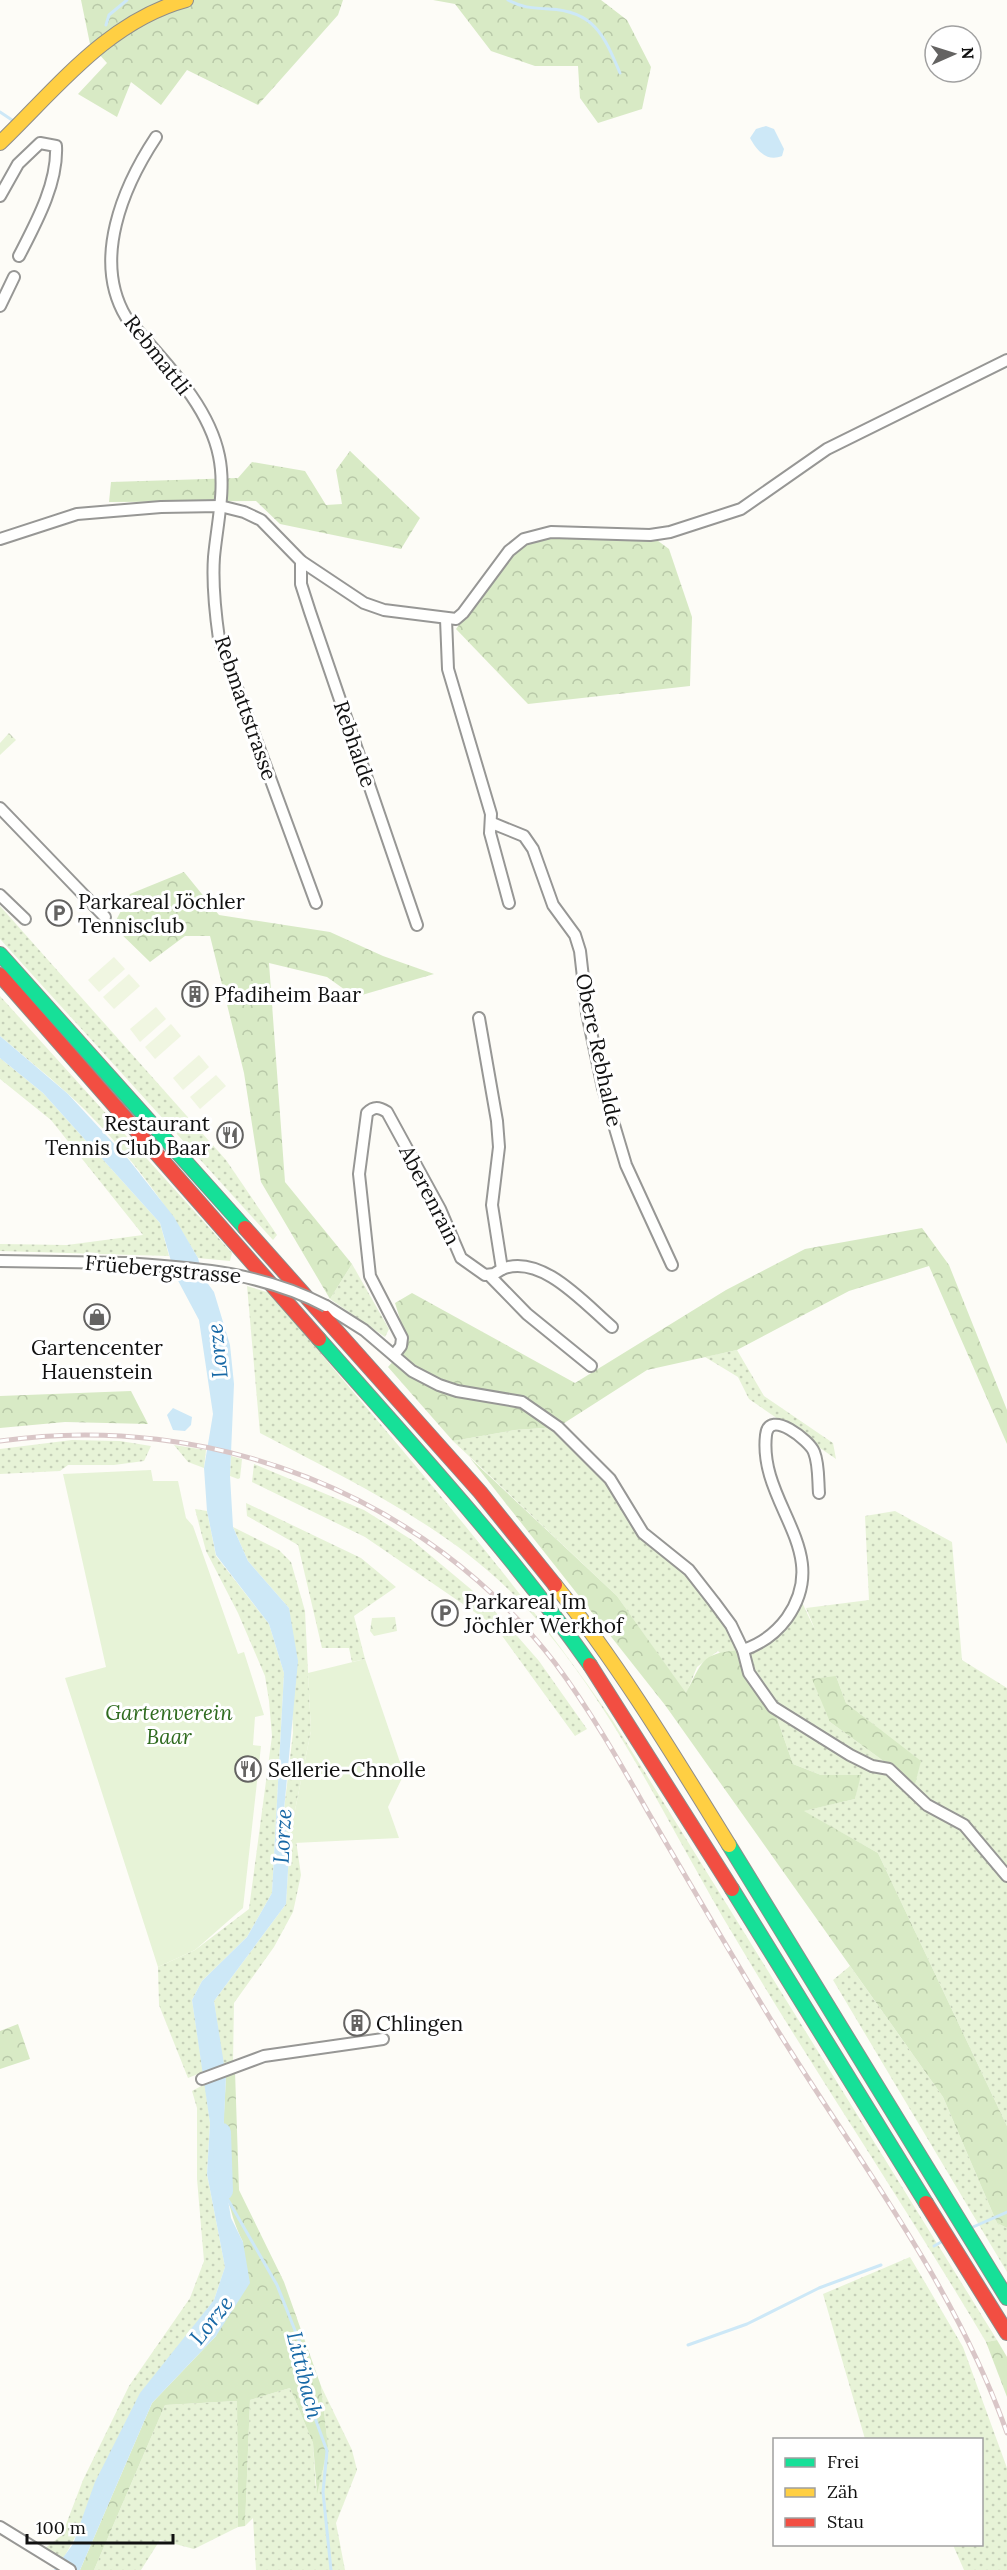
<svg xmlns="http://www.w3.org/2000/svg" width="1007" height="2570" font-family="Lora,serif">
<defs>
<pattern id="grass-dots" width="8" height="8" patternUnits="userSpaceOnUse" patternTransform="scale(1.5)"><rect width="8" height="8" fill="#e7f3d7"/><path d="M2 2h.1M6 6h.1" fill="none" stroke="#c5cfb8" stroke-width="1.8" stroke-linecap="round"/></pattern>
<pattern id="forest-crowns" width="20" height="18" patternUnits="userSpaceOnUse" patternTransform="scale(1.5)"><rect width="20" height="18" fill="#d8eac5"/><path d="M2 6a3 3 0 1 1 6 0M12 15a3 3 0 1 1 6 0" fill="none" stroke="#b8c8a8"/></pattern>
<pattern id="park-crowns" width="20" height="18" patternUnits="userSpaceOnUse" patternTransform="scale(1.5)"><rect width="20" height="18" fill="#e7f3d7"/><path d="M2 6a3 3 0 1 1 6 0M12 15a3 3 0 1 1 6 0" fill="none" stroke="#c5cfb8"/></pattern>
</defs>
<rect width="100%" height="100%" fill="#fdfcf7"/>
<g fill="url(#grass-dots)" fill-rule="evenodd">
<polygon points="0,906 226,1160 277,1235 273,1240 0,939"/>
<path d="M0,996L232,1253L230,1261L198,1258C164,1199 117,1138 67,1093C45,1073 22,1055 0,1036Z"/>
<polygon points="0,1058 43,1093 160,1223 169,1256 0,1251 0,1244 67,1245 143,1235 51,1120 0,1079"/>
<polygon points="352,1264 389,1329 385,1337 330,1299"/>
<path d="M247,1286L270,1293C386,1433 510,1570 613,1721L997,2340L986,2342C905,2205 815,2073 734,1936C666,1823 611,1697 519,1600C447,1525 350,1481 260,1433Z"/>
<polygon points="737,1350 764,1396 833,1443 836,1459 749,1399 738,1377 705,1357"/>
<path d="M558,1427L596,1465L630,1514L678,1559L744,1650L771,1636L799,1596L816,1632L806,1608L869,1600L865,1516L895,1511L952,1542L962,1660L1007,1688V2126L878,1853L803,1811L855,1799L860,1775H821L793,1764L773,1707L718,1651L697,1667L686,1694L617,1596L453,1441L515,1430ZM836,1676L846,1703L879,1729L915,1784L830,1722Z"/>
<polygon points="72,1440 120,1441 151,1446 144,1461 114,1465 68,1465 60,1471 0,1474 0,1449"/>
<polygon points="174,1445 206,1450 204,1468 188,1462"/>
<polygon points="231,1456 242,1459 240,1478 238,1479 230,1476"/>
<polygon points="254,1464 364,1510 412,1540 485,1601 504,1621 539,1661 587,1729 575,1736 495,1626 365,1537 252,1482"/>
<polygon points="246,1503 361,1558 396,1587 354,1616 365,1659 352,1662 349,1648 322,1648 298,1545 247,1516"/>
<polygon points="195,1509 207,1511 216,1556 269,1624 284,1673 272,1893 247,1937 202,1981 192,2000 203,2072 188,2078 159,2005 158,1967 195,1950 249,1909 272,1736 269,1701 265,1676 238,1613 206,1551"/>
<polygon points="233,1527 279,1550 291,1562 305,1611 311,1731 293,1820 301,1875 293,1912 274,1947 234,2003 233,2064 223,2066 214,2001 286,1904 289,1854 284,1810 293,1733 289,1608 248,1561"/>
<polygon points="850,1966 943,2097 997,2223 1007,2228 1007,2272 833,1980"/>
<polygon points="205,2084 210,2123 207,2174 225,2267 214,2300 183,2341 62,2561 44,2549 62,2535 83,2480 129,2386 190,2298 204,2261 197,2179 197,2108 192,2091"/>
<polygon points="910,2257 963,2347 1007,2468 1007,2570 964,2570 953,2545 982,2544 982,2440 865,2439 823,2294"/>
<polygon points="321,2386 352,2450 357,2470 336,2523 345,2570 256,2570 253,2518 245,2526 250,2400 290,2388 313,2443 316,2491 328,2446"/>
<polygon points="237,2401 238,2527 194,2549 160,2540 141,2570 94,2570 165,2405"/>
</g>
<g fill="url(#forest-crowns)">
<polygon points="81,0 343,0 338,15 258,105 187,70 161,105 131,82 117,117 78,94 107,63 90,44"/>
<polygon points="433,0 601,0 627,20 651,67 642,109 598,123 580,98 578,66 535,66 491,51 455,4"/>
<polygon points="350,451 420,518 401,549 280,524 256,501 109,502 111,482 238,478 252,462 305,471 326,505 342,504 336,470"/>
<polygon points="650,535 669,549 692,617 690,686 528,704 456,629 523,536"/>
<polygon points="184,872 219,915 330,932 383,956 434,974 355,997 327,977 269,963 285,1182 352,1264 330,1299 261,1182 244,1073 210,936 185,936 150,962 113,926 130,894"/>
<polygon points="922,1228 949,1265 1007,1410 1007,1444 929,1266 849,1291 737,1350 647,1370 558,1427 515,1430 453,1441 388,1367 408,1345 395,1303 412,1293 575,1383 726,1290 805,1249"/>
<polygon points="131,1391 148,1424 65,1422 0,1428 0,1396"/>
<path d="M470,1458L617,1596L686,1693C704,1660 700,1653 743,1650L749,1673L773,1707L793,1764L821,1775H861L855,1799L804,1811L878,1853L1007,2126V2228L997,2223L943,2097L665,1705Z"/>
<polygon points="836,1676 846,1703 921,1761 915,1784 830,1722 812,1679"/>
<polygon points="18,2024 30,2059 0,2069 0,2031"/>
<path d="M235,2071L239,2190L284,2282L321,2386L328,2446L317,2494L313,2443L290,2388L250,2400L245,2526L238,2527L237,2401L165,2405L94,2570H80L152,2403L216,2336L243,2242C217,2190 223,2133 226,2077Z"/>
<polygon points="997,2340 1007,2357 1007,2397 986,2342"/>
</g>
<g fill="url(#park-crowns)">
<polygon points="9,733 16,740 0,755 0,743"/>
<polygon points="395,1617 397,1631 374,1636 370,1631 372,1618"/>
</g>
<g fill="#e7f3d7">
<polygon points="151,1470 153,1481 178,1481 186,1518 193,1526 238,1654 244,1652 264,1715 255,1717 253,1745 261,1746 243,1908 195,1950 158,1967 65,1678 106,1667 63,1474"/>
<polygon points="365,1659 404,1774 388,1807 399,1838 294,1843 293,1820 311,1731 308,1673"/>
</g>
<g fill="#f0f6e1">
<polygon points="114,957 125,969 99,992 88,980"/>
<polygon points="129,974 140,986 114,1009 103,997"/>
<polygon points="156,1007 166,1019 140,1042 130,1029"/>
<polygon points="171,1024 181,1036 155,1059 145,1047"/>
<polygon points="199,1055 209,1067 183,1090 173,1078"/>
<polygon points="216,1075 226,1086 200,1109 190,1097"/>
</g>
<g fill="#cde8f7">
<path d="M766,126L774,129L784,149L782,156C767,162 757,151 750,138L756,129Z"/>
<polygon points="0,1036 68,1094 129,1160 174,1217 198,1258 203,1277 214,1292 230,1345 234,1384 230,1476 233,1527 248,1561 289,1608 298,1661 284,1810 289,1854 286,1904 214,2001 226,2077 222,2163 231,2218 243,2242 250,2283 216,2336 152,2403 80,2570 54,2570 73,2544 95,2482 140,2393 214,2300 225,2267 207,2174 210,2123 192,2000 202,1981 247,1937 272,1893 284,1673 269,1624 216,1555 207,1511 204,1468 213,1414 199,1320 175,1275 160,1223 43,1093 0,1058"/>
<polygon points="173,1408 192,1417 191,1425 185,1431 173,1430 167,1415"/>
</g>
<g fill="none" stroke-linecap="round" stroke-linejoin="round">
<g stroke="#cde8f7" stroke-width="3">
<path d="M508,0C523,8 532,8 549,9C594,11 604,35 620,73"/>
<polyline points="106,25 109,15 127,0"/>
<polyline points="0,112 12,120"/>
<polyline points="227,2198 277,2285 302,2348 310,2404 327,2451 323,2492 331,2570"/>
<polyline points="973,2227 1007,2212"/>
<polyline points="934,2246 943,2241"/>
<polyline points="688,2345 747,2324 819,2288 881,2265"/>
</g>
<polyline stroke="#cde8f7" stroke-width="18" points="222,2132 224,2191"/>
<g stroke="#979795" stroke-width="14">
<g id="street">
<path d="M156,137C123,187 92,260 126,317C160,358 208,402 219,456C226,489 217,524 214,557C212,585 215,611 219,639L316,903"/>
<path d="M0,196L18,164L40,143L56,146C58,183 36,223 19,256"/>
<polyline points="0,306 14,277"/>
<polyline points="0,539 77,514 161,507 220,506 244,512 261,520 301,561 364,603 384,610 456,619 463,613 509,551 524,539 551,532 650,535 670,532 741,509 827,449 1007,360"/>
<polyline points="301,561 301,584 310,612 417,925"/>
<polyline points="446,619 448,669 491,814 490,833 509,903"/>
<polyline points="0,808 105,917"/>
<polyline points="492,823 524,836 533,849 553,905 575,935 580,951 587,1013 603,1088 626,1165 672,1265"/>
<polyline points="0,895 25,919"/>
<polyline points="0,1261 125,1263"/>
<path d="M502,1269C541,1253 584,1303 612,1327"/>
<polyline points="489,1275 527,1314 591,1366"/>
<polyline points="326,1306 364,1330 412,1371 439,1385 457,1391 522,1402 558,1427 610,1479 643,1533 689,1570 714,1602 731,1625 743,1650 749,1673 773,1707 850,1755 872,1766 889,1769 927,1805 964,1825 1007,1876"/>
<path d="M394,1355L401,1346L402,1338L370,1276L359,1174L367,1113C374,1106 379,1107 387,1112L440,1209L461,1258L485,1275L494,1274L502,1269L492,1205L499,1147L497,1121L479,1018"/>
<path d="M743,1650C761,1644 776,1633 787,1618C834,1551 758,1504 766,1435C769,1408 810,1441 814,1452C819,1464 818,1481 819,1493"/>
<polyline points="202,2079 264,2056 383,2039"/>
<polyline points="0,2527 70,2570"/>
</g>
</g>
<g stroke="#8e8d8b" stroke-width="16">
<g id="fast">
<polyline points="0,954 245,1228"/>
<path d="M319,1339C412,1445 509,1549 590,1665"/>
<polyline points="729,1845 1007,2298"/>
<polyline points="732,1889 926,2203"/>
</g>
</g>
<g stroke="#8e8d8b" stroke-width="16">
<g id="slow">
<path d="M0,143C56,89 108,21 186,0"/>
<path d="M555,1585C620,1666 674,1756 729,1845"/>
</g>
</g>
<g stroke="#8e8d8b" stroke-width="16">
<g id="jam">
<polyline points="0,975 319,1339"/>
<polyline points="245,1228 480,1492 555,1585"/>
<polyline points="590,1665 732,1889"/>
<polyline points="926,2203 1007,2333"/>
</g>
</g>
<use href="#street" stroke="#fffffe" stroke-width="10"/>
<use href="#fast" stroke="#16e098" stroke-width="14"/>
<use href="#slow" stroke="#ffcf43" stroke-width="14"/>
<use href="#jam" stroke="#f24e42" stroke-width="14"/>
<g stroke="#d9c6c7" stroke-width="5">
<path id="rail" d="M0,1441C210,1411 425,1494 555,1663C590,1710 619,1761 648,1812C689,1882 730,1953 773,2023C854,2155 955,2285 1007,2433"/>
</g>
<use href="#rail" stroke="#fff" stroke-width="3" stroke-dasharray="9" stroke-linecap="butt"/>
<g stroke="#979795" stroke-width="14" stroke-linecap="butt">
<path id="street-bridge" d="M125,1263C196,1268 261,1272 326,1306"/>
</g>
<use href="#street-bridge" stroke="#fffffe" stroke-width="10"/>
</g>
<defs>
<g id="parking-ring" transform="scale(1.35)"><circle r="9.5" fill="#fff" stroke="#646362" stroke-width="1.5"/><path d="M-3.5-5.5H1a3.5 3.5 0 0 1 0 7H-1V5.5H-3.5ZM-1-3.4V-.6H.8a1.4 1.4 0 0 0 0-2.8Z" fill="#646362"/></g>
<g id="building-ring" transform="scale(1.35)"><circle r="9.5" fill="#fff" stroke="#646362" stroke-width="1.5"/><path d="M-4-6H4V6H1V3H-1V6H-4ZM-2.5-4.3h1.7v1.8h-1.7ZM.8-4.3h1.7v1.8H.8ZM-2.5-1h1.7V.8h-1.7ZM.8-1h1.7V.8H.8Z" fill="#646362"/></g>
<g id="restaurant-ring" transform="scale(1.35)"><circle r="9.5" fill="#fff" stroke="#646362" stroke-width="1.5"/><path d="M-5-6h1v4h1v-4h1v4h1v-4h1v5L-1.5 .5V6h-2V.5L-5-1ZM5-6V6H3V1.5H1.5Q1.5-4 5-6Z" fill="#646362"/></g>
<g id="shop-ring" transform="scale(1.35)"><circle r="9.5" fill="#fff" stroke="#646362" stroke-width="1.5"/><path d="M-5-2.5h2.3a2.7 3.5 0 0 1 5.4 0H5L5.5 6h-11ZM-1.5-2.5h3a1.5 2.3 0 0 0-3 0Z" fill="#646362"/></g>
</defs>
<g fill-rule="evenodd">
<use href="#parking-ring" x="59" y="913"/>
<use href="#building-ring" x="195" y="994"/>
<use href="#restaurant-ring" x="230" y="1135"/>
<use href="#shop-ring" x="97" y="1317"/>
<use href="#parking-ring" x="445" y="1613"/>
<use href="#restaurant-ring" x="248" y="1769"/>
<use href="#building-ring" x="357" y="2023"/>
</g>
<g text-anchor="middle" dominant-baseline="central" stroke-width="6" stroke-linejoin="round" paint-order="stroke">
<g font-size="21" fill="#111" stroke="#fff">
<text transform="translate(158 355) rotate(52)">Rebmattli</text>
<text transform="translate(246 708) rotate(71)">Rebmattstrasse</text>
<text transform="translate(355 744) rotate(71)">Rebhalde</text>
<text transform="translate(599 1050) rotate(78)">Obere Rebhalde</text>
<text transform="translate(430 1195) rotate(63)">Aberenrain</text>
<text transform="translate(163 1269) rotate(5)">Früebergstrasse</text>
</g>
<g font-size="21" fill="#111" stroke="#fff" text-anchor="start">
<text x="78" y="901">Parkareal Jöchler<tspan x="78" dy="24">Tennisclub</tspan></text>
<text x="214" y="994">Pfadiheim Baar</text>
<text x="210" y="1123" text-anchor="end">Restaurant<tspan x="210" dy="24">Tennis Club Baar</tspan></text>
<text x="97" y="1347" text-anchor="middle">Gartencenter<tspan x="97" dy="24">Hauenstein</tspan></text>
<text x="464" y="1601">Parkareal Im<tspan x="464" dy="24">Jöchler Werkhof</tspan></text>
<text x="268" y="1769">Sellerie-Chnolle</text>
<text x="376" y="2023">Chlingen</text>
</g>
<g font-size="21" font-style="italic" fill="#2f6b1f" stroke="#fff">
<text x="169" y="1712">Gartenverein<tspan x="169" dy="24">Baar</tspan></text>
</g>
<g font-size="22" font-style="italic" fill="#1768a6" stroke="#fff">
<text transform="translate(217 1351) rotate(-96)">Lorze</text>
<text transform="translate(282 1836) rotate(-87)">Lorze</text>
<text transform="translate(211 2320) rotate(-52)">Lorze</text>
<text transform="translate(305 2375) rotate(76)">Littibach</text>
</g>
</g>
<rect x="773" y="2438" width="210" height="108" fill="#ffffff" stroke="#a0a0a0" stroke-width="1.5"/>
<rect x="785" y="2458" width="30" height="9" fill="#16e098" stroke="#a0a0a0" stroke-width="1.5"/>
<text x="827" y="2468" font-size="18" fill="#111111">Frei</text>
<rect x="785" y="2488" width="30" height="9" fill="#ffcf43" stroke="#a0a0a0" stroke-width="1.5"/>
<text x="827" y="2498" font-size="18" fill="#111111">Zäh</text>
<rect x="785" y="2518" width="30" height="9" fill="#f24e42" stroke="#a0a0a0" stroke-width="1.5"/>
<text x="827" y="2528" font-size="18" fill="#111111">Stau</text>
<g transform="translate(953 54) rotate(87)"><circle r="28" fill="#ffffff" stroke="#a0a0a0" stroke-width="1.5"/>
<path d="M0-4.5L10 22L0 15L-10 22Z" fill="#646362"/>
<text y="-9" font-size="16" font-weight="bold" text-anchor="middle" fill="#111111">N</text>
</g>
<path d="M27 2534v9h146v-9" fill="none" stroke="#111111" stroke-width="3"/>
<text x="36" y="2534" font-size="18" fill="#111111" stroke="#ffffff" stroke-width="4.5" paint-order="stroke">100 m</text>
</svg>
